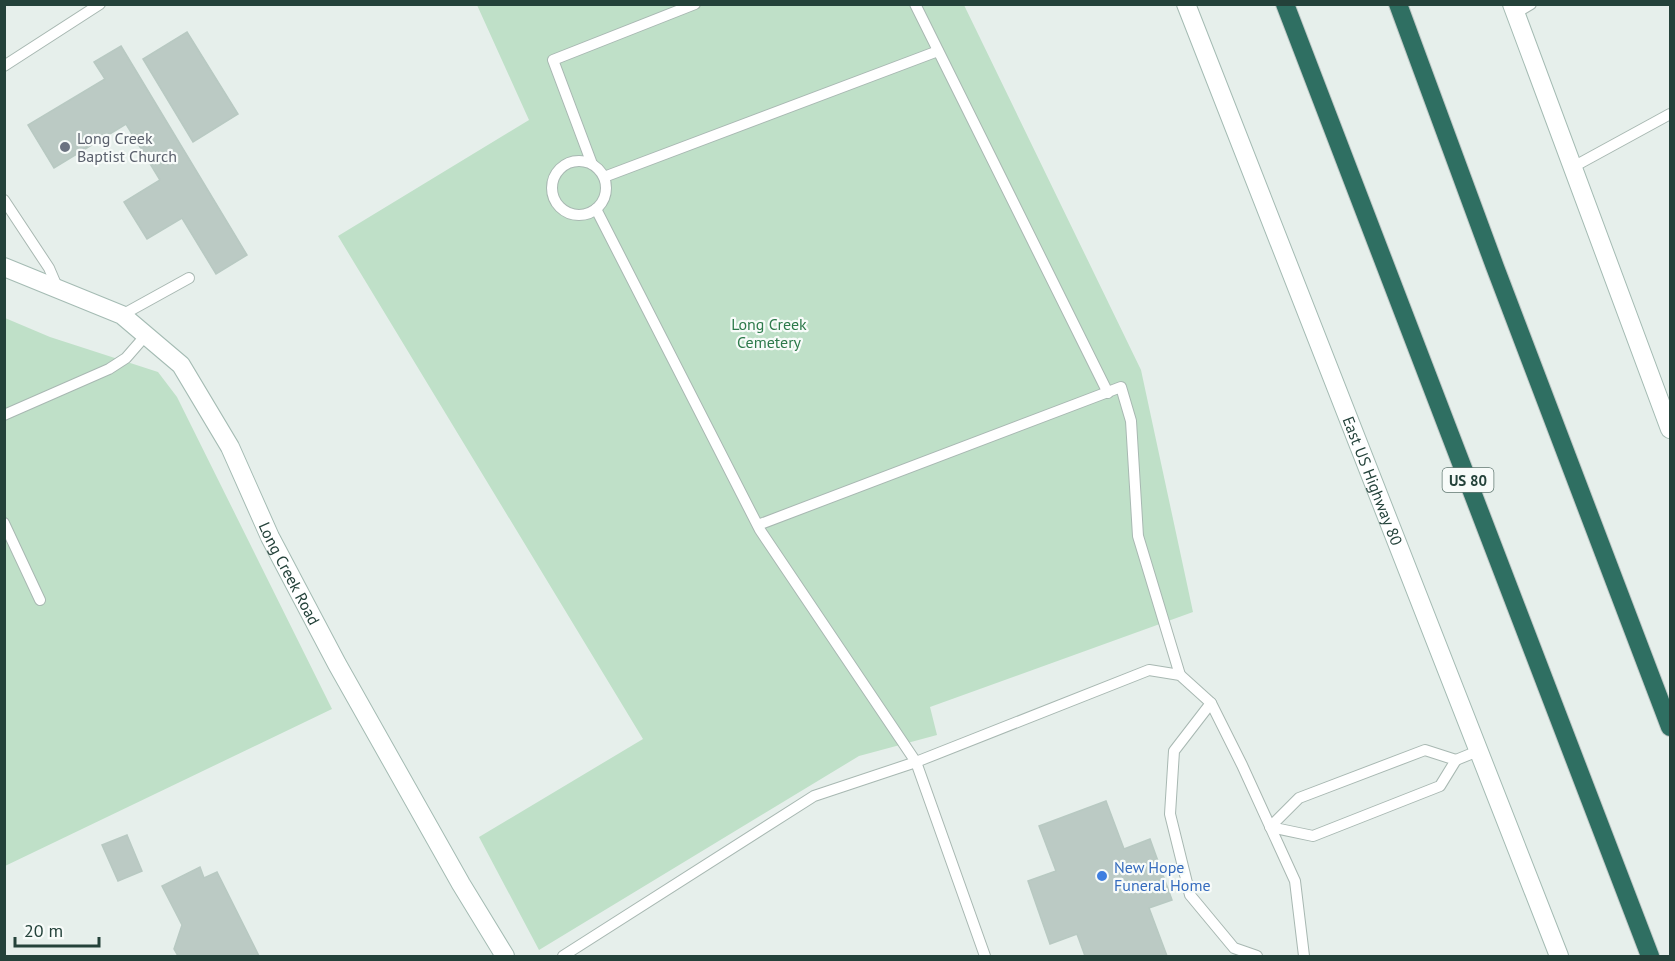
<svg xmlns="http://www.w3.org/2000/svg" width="1675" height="961" font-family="'PT Sans',sans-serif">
<rect width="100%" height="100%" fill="#e6efeb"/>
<g fill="#bfe0c8">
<polygon points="477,5 964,5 1141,370 1193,612 930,707 937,735 859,756 539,950 479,837 643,739 338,236 529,120"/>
<polygon points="5,318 50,337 158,372 177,397 332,709 5,866"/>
</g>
<g fill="#bbcac4" stroke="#b8c9c2" stroke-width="1.5">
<polygon points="187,32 238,114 193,142 143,59"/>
<polygon points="121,46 247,255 216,274 182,218 147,239 124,202 160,180 126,124 54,168 28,125 105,79 94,62"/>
<polygon points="1106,801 1124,849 1150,839 1172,900 1149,908 1167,956 1085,956 1077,934 1050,944 1028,881 1056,871 1039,826"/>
<polygon points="127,835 142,871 118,881 102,845"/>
<polygon points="200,867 204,878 217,872 259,956 178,956 174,949 182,925 162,886"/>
</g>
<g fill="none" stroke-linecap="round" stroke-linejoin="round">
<g stroke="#a8b8b2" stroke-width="12">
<g id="lane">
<polyline points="915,4 1108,393"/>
<polyline points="1516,13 1531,4"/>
<polyline points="4,66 100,4"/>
<circle cx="579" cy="188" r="27"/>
<polyline points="592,164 553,60 695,4"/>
<polyline points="1573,167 1670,114"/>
<polyline points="604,177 938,51"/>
<polyline points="4,200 49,268 58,289"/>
<polyline points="596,209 760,530 916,762 985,956"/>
<polyline points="122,315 189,278"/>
<polyline points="4,415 109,369 126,358 146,335"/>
<polyline points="4,523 40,600"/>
<polyline points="758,525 1121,387 1131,421 1138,536 1180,675"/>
<polyline points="1211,703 1174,751 1170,814 1190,895 1234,948 1257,956"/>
<polygon points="1425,750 1456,760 1440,786 1313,836 1270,827 1299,798"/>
<polyline points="1456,760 1478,751"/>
<polyline points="563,956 814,796 916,762 1149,670 1180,675 1211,703 1242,765 1295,881 1304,956"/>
</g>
</g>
<g stroke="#a4bbb3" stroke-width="20">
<g id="secondary">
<path id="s1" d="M1186,4L1559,956"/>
<polyline points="1512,4 1670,429"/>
<path id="s2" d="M4,267L122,315L181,365L230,447L270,537L337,664L461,884L505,956"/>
</g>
</g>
<g stroke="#c2cac8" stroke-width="20">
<g id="highway">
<polyline points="1285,4 1650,956"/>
<polyline points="1398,4 1495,267 1670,727"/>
</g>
</g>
<use href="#lane" stroke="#fff" stroke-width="10"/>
<use href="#secondary" stroke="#fff" stroke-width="18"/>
<use href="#highway" stroke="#2f6f62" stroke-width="18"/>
</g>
<circle fill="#6b7280" stroke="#f7fbf9" stroke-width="2" cx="65" cy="147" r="6"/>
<circle fill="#3f7fe0" stroke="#f7fbf9" stroke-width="2" cx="1102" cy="876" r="6"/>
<g text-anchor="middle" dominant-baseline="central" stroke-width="4.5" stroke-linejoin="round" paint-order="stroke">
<rect fill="#f7fbf9" stroke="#637a73" stroke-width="1.5" x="1442.5" y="468" width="51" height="24" rx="4.5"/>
<g font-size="15" font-weight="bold" fill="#24423a">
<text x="1468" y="480">US 80</text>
</g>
<g font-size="16" fill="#5b616d" stroke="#f7fbf9" text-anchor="start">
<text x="77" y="138">Long Creek<tspan x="77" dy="18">Baptist Church</tspan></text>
</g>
<g font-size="16" fill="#2d7a4b" stroke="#f7fbf9">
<text x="769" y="324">Long Creek<tspan x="769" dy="18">Cemetery</tspan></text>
</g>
<g font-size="16" fill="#24423a" stroke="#f7fbf9">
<text stroke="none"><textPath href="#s1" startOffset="512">East US Highway 80</textPath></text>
<text stroke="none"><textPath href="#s2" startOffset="440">Long Creek Road</textPath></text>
</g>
<g font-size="16" fill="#366cbe" stroke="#f7fbf9" text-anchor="start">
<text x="1114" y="867">New Hope<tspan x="1114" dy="18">Funeral Home</tspan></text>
</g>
</g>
<rect width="1675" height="961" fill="none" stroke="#24423a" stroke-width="12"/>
<path d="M15 937v9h84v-9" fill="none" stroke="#24423a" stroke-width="3"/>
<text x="24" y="937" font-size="18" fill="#24423a" stroke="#f7fbf9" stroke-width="4.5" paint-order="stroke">20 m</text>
</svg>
